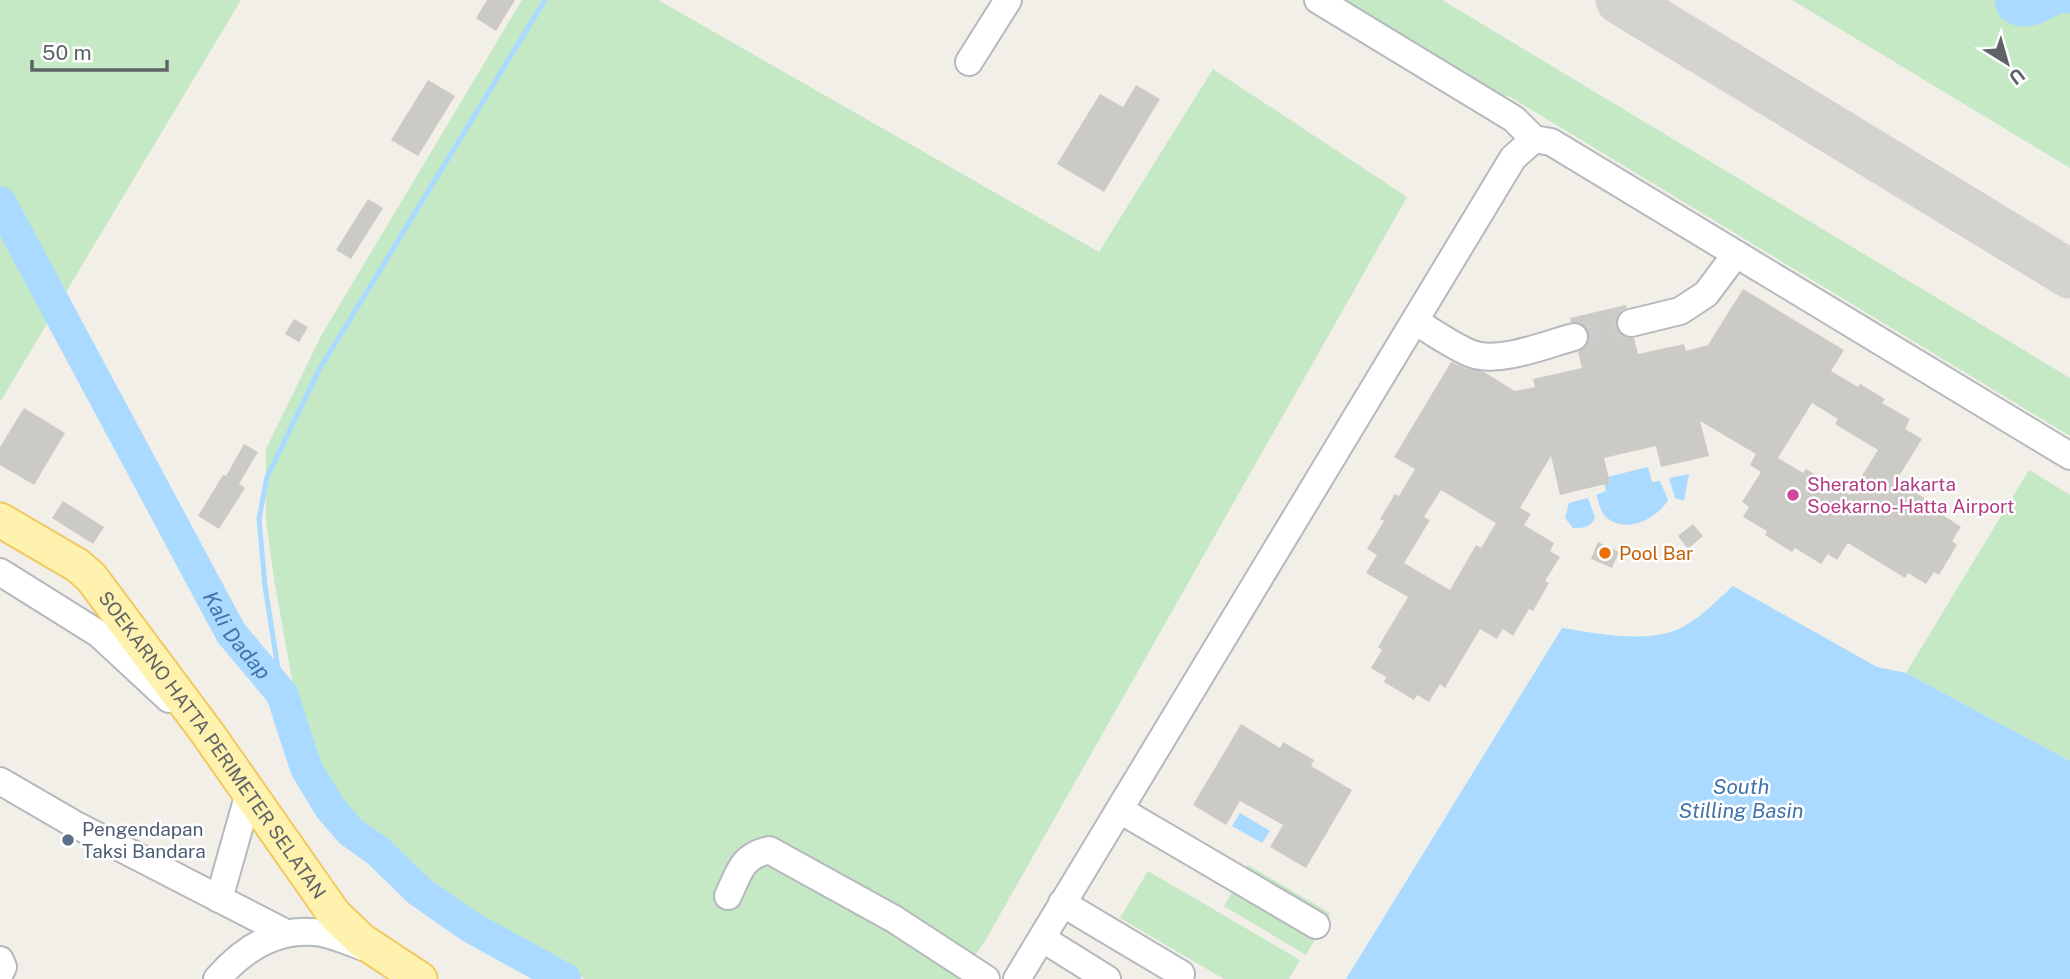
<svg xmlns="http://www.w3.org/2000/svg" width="2070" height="979" font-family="'Public Sans',sans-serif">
<rect width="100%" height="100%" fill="#f1efe8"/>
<g fill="#c5e8c5">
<polygon points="0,0 241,0 0,402"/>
<polygon points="522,0 658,0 1099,252 1213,69 1407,197 985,941 959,979 585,979 427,885 335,798 318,759 294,690 275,585 266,520 266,449 321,336"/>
<polygon points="1342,0 1442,0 2070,378 2070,436 1507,95 1504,100"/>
<polygon points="1792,0 2070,0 2070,168"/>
<polygon points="2029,470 2070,495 2070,761 1906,673"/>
<polygon points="1248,865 1330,913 1306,955 1224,906"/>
<polygon points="1148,871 1300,960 1289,979 1224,979 1120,918"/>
</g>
<g fill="#aadaff">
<path d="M1995,0H2070V13C2059,12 2049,20 2039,24C2018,31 1995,23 1995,0Z"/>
<path d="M1648,467L1652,482L1660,481L1668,500C1656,520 1624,535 1605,516C1600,511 1599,502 1596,495L1606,491L1603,478Z"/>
<polygon points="1689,474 1684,501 1675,498 1669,478"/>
<path d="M1588,498L1595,517C1591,528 1583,528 1573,528L1565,518L1569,503Z"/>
<path d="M1733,586L1877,667L1906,673L2070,761V979H1346L1562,628C1595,633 1638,642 1671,632C1695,624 1714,603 1733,586Z"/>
<polygon points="1240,813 1270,831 1262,843 1232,826"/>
</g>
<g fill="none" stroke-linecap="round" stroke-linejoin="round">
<polyline stroke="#aadaff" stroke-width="5" points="282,694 265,586 259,519 267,477 319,370 545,0"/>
<path stroke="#aadaff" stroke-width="32" id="s1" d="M0,202L231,633L282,694L306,768L330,808L351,832L378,851L419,891L469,926L565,979"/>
<polyline stroke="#d4d3d0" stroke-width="49" points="1620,0 2070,274"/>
</g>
<g fill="#cccac5" fill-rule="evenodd">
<polygon points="487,0 515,0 496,31 476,18"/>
<polygon points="428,80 455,96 418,156 391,140"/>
<polygon points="1136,85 1160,99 1104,192 1057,164 1100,94 1123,107"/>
<polygon points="368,199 383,208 351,259 336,250"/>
<path d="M1743,289L1844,350L1831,371L1858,387L1860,384L1885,399L1882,403L1910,419L1905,429L1922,439L1896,481L1946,511L1943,515L1961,527L1952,541L1957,545L1939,575L1934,572L1926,584L1908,573L1905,578L1848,543L1837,560L1828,554L1821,564L1795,548L1792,552L1765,535L1767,531L1743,517L1749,507L1742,502L1761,472L1750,465L1756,454L1700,421L1709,456L1661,467L1656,446L1604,458L1610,483L1560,495L1551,456L1520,508L1531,514L1524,525L1554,543L1550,551L1560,557L1545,581L1549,583L1533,611L1529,609L1513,636L1503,629L1497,639L1480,629L1445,688L1440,684L1429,702L1417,695L1414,700L1384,682L1386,677L1371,668L1382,650L1378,647L1408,597L1366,573L1377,555L1367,549L1384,521L1380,519L1395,494L1399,496L1415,469L1394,457L1451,362L1468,369L1484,372L1515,391L1535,387L1533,379L1582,368L1578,352L1586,347L1589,340V333L1584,325L1571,322L1570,318L1626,305L1627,308L1621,311L1616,318V326L1620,334L1627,338H1634L1638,354L1684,344L1686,351L1708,345ZM1812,403L1838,419L1835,424L1878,450L1850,495L1806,469L1803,473L1778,458ZM1441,490L1496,523L1481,548L1476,545L1450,590L1404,563L1430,520L1424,517Z"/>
<polygon points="294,319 308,327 299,342 285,334"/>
<polygon points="24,408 65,433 34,485 0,465 0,447"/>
<polygon points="244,444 258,452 239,484 245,488 219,529 198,516 223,475 226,476"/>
<polygon points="63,501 104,527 93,544 52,518"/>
<polygon points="1693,524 1703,536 1688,549 1678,536"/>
<polygon points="1598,542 1619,552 1612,568 1591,559"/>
<polygon points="1241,724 1280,748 1283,742 1314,760 1311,766 1352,790 1306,868 1270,847 1283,825 1240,801 1226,825 1193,805"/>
</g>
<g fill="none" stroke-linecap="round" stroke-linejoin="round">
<polyline stroke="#ccccc8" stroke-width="26" stroke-dasharray="26 13" stroke-linecap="butt" points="1574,337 1631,323"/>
<g stroke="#b5b8bc" stroke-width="30">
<g id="minor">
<polyline points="1318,0 1514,119 1534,139"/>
<polyline points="969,62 1008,0"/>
<path d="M1415,321C1433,332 1452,346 1472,354C1500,364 1547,344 1574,337"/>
<polyline points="1631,323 1680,311 1706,294 1736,254"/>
<polyline points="0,572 99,634 169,699"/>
<polyline points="0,781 74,824 286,933"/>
<polyline points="1120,810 1316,925"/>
<path d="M728,896C740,871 741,857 769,850L894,919L986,979"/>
<polyline points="219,899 249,793"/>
<polyline points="1062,903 1181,974"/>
<polyline points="1043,939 1107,979"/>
<polyline points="0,960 3,967 0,973"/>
<path d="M217,979C244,948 279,926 322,933C337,936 354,944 369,949"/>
<polyline points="1017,979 1513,158 1534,139 1551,142 2070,456"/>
</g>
</g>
<g stroke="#f2c960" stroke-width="37">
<g id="major">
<path id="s2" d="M0,520L77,565L91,577L208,734L334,914L361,940L420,979"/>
</g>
</g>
<use href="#minor" stroke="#fff" stroke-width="26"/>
<use href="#major" stroke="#fff2af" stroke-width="33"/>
</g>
<circle fill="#d1479c" stroke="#fff" stroke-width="2.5" cx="1793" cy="495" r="7"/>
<circle fill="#e8710a" stroke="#fff" stroke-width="2.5" cx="1605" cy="553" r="7"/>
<circle fill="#5c6f8a" stroke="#fff" stroke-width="2.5" cx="68" cy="840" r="7"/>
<g text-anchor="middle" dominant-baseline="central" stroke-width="5" stroke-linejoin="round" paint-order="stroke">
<g font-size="19" fill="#b23c85" stroke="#fff" text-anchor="start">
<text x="1807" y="484">Sheraton Jakarta<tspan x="1807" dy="22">Soekarno-Hatta Airport</tspan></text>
</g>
<g font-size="19" fill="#c56008" stroke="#fff" text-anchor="start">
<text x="1619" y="553">Pool Bar</text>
</g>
<g font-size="19" fill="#5f6368" stroke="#fff">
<text stroke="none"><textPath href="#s2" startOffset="315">SOEKARNO HATTA PERIMETER SELATAN</textPath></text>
</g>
<g font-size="19" fill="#4e5e75" stroke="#fff" text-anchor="start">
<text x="82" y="829">Pengendapan<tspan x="82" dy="22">Taksi Bandara</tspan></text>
</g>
<g font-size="21" font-style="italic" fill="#4174aa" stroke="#fff">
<text stroke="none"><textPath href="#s1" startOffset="494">Kali Dadap</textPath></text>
<text x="1741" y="786">South<tspan x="1741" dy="24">Stilling Basin</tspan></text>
</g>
</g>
<g transform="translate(2007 63) rotate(143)" stroke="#ffffff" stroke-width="5" paint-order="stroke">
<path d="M0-5L12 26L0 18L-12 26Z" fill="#5f6368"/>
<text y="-10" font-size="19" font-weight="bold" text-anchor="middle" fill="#5f6368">U</text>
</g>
<path d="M32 60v10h135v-10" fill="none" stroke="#5f6368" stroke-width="3.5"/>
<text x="42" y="60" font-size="21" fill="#5f6368" stroke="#ffffff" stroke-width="5" paint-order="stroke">50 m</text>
</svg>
